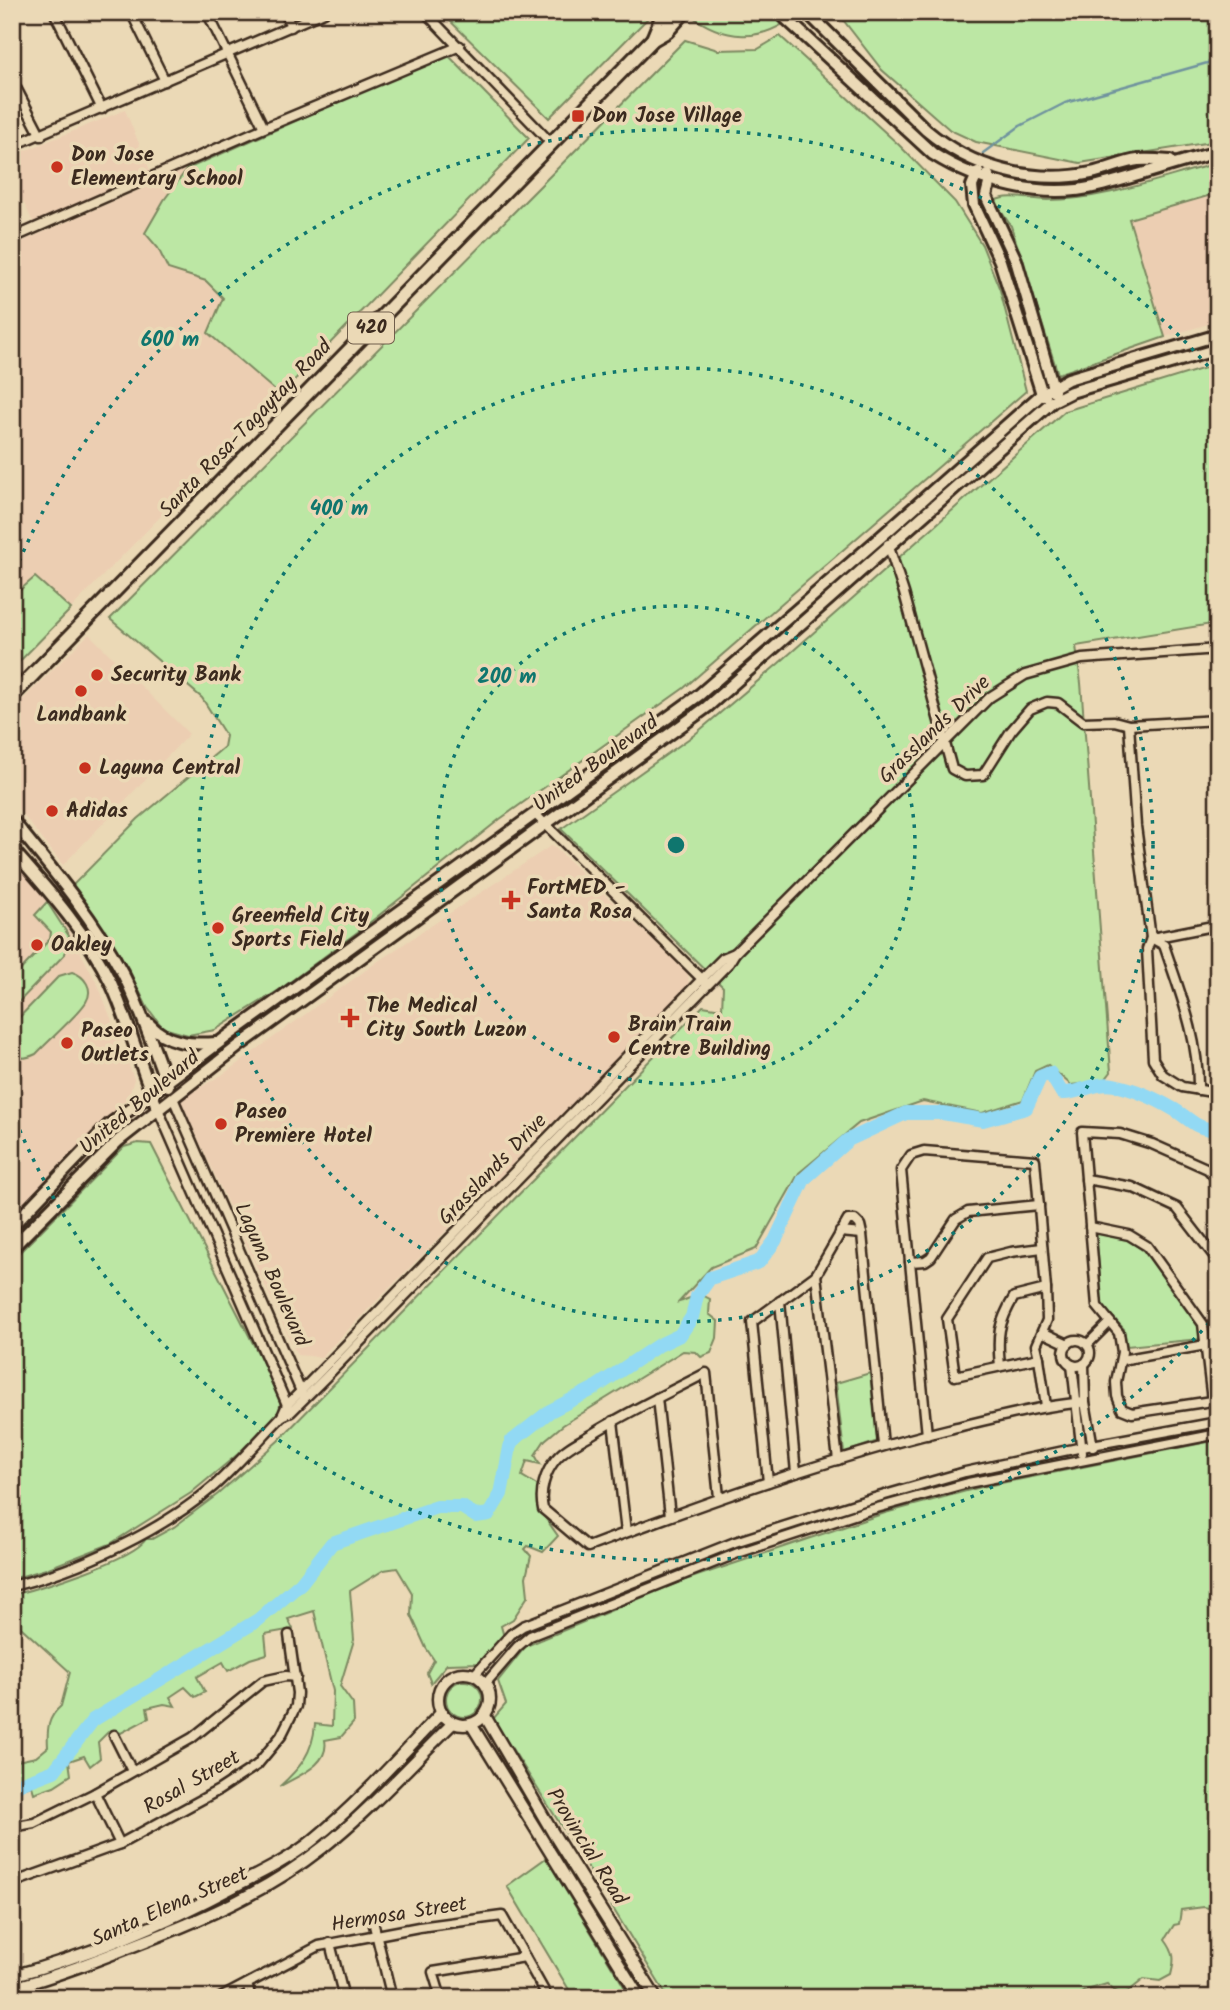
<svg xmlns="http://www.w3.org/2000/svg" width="1230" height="2010" font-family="Kalam,sans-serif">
<rect width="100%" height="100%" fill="#ebd9b6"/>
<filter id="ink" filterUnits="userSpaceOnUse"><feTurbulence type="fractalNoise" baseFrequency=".0143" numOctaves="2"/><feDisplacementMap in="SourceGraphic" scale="14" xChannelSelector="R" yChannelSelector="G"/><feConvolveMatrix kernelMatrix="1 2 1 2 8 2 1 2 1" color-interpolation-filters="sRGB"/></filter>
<g filter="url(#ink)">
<g fill="#ecceb2">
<polygon points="447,54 529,138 12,669 12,246"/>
<polygon points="125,110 152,175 34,224 12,179 12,156"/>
<polygon points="1218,193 1218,321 1165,337 1129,219"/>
<polygon points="89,634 189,734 63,865 12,801 12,710"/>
<polygon points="552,845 688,973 689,986 321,1357 297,1355 180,1099 222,1075 377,962"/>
<polygon points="12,859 63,920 99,987 134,1079 129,1096 12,1215"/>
</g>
<g fill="#bce7a4" stroke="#7c8861" stroke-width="2">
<polygon points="441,12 654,12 549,118"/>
<path d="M686,12H799C762,45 723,41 686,12Z"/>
<polygon points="837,12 1218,12 1218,141 1080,163 976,142 950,130 882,70"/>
<polygon points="780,36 899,145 955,202 982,245 1000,290 1026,391 684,688 500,819 363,928 279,990 215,1030 188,1035 163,1028 147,1007 128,968 72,886 138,819 224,747 226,736 202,698 110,619 685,40 718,50 758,49"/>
<polygon points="447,54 529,138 280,395 208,333 223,298 206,281 168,269 158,248 145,233 164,200 187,169"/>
<path d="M1218,163V193L1129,219L1165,337L1058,374L1011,226L994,201C1010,193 1030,200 1048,200C1105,200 1163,177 1218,163Z"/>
<path d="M1218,364V623L1076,646L1081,683L1111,1072L1104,1081L1071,1085L1048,1065L1035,1071L1023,1100L982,1113L923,1101L859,1123L799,1173L756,1249L711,1267L679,1302C690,1299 698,1291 710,1299L709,1314L718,1321L717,1338L711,1353L701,1357L696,1352L683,1351L563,1425L545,1440L535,1455L540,1464L527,1461L522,1476L540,1487L537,1506L558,1536L543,1552L528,1546L525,1549L531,1556L526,1577L528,1596L513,1619L501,1626L504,1637L481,1663L447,1664L431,1683L427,1673L434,1660L426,1648L411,1615L412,1593L397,1568L384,1570L350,1591L354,1640L340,1686L353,1704L354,1722L341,1737L325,1740C330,1765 297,1776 279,1787C300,1768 313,1753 315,1724L332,1726L333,1691L314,1611L288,1619L293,1629L265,1634L267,1654L250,1659L228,1671L223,1662L197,1677L205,1692L195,1697L185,1687L170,1697L175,1706L164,1704L147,1708L149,1718L121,1733L110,1730L98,1742L100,1758L90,1766L84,1756L69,1761L71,1775L54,1786L34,1793L32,1786L12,1792V1762L36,1757L48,1747C47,1730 47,1718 61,1706L70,1672L12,1619V1595C39,1588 133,1560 146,1539H152L174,1527L218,1494L278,1441L703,1006L722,1009L723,987L561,829L694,735L778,664L1065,411Z"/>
<polygon points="35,577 71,609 12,669 12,597"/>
<polygon points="47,902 69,936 65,954 12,1009 12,979 50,939 51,932 35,915"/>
<path d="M72,972C85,976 94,989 86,1002C78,1015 48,1041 36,1054C28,1058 20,1060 12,1055V1025L59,976Z"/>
<polygon points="138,1143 151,1144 281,1398 279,1412 238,1454 191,1493 110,1544 46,1569 12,1579 12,1260 124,1147"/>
<polygon points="1096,1233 1128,1240 1147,1253 1199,1326 1201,1339 1127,1346 1124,1329 1102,1306"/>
<polygon points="870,1373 878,1441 844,1453 836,1383"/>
<path d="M1218,1440V1910L1204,1907L1181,1910L1179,1924L1174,1925L1165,1939C1175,1952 1175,1960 1171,1975L1160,1981L1144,1979L1124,1995L1113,1990L1107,1984L1084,1991L1075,1998H668L587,1866L493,1719L506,1704L498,1681L526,1646L679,1582L885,1513L981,1487Z"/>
<circle cx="464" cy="1699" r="18"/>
<polygon points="546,1858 631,1998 574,1998 507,1886"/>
</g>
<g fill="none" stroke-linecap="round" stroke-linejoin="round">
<polyline stroke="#6f939e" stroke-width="2.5" points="983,153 1020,126 1065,103 1218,60"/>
<path stroke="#92d9f4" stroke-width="14" d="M12,1787L54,1771L93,1720L258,1620L301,1583L332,1543L437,1507H462L476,1516L489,1514L501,1494L511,1442L550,1411L593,1389L657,1346L680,1335L692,1317L697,1296L710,1278L759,1262L775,1241L804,1179L848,1140L906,1113H943L983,1120L1026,1108L1040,1077L1050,1073L1062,1093C1080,1094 1095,1081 1114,1085C1134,1089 1158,1100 1175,1110C1193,1121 1195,1129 1218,1130"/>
<g stroke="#3b2a1e" stroke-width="13">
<g id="minor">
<polyline points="54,12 102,109"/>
<polyline points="131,12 165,81"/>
<polyline points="207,12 264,128"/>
<polyline points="285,12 291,27"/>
<polyline points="425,12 552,144"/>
<polyline points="12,80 41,136"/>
<polyline points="12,146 324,12"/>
<polyline points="12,234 17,236 264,128 460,46"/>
<polyline points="888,544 904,593 952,769 965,776 983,775 1011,731 1030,709 1047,702 1058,703 1083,722 1114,721 1129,725 1218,720"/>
<polyline points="1129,725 1136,826 1151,938 1147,949 1153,1059 1163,1075 1182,1087 1218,1093"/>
<polyline points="535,814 706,983"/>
<path d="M1151,938L1164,945C1180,993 1199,1038 1198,1090"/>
<polyline points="1152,938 1218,925"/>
<polyline points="173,1098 302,1394"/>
<polyline points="158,1109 288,1407"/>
<polyline points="1208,1169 1218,1181"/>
<polyline points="1218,1169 1208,1169 1152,1144 1120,1134 1082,1132 1097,1306 1119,1333 1122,1352 1116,1382 1117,1396 1122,1409 1132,1413 1218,1400"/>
<polyline points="1086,1179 1132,1187 1177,1208 1218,1261"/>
<polyline points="1090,1227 1129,1235 1147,1246 1203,1324 1212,1401"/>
<polyline points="840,1232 862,1234"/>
<polyline points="1042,1248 1011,1252 987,1258 947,1319 955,1376 1039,1358 1046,1406"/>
<polyline points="910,1262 925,1261 931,1257 956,1219 968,1212 1039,1205"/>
<polyline points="816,1275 838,1460"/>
<polyline points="780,1301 796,1473"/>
<polyline points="1042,1332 1068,1344"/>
<circle cx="1077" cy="1353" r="13"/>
<polyline points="1087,1345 1110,1322"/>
<polyline points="1121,1360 1206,1345"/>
<polyline points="1084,1364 1085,1402 1093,1447"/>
<polyline points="1072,1365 1082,1453"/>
<path d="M1000,1366C997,1335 998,1324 1014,1297L1046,1289"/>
<polyline points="657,1398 670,1516"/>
<polyline points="282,1416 287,1405 301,1391 702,979 723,958 735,953"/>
<polyline points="613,1421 626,1532"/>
<polyline points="927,1435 901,1170 911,1155 924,1151 1035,1160 1046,1289 1047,1320 1036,1345 1039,1358"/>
<polyline points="768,1482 752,1322 816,1275 848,1220 855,1220 860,1225 862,1234 883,1445"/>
<path d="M719,1497L706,1373C668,1393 629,1411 592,1434C580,1441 565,1448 556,1459C545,1472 539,1492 543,1509L588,1547C707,1502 826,1459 949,1429C994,1418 1039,1406 1085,1402"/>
<path d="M12,1586C79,1570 162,1531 214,1486C238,1464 260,1439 282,1416L291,1412L325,1378L729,963L735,953L990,697L1025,675L1082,659L1218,649"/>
<polyline points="475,1674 511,1634 523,1626 735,1542 864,1501 965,1472 1092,1445 1218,1422"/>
<polyline points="486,1683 517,1647 530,1636 738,1553 866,1511 968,1483 1218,1434"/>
<polyline points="114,1735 132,1771"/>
<polyline points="95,1793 120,1844"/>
<polyline points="12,1827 34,1823 95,1793 192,1738 263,1681 286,1676 296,1677"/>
<polyline points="12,1883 120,1844 219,1790 257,1765 281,1736 296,1706 297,1693 289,1635"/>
<polyline points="372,1917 392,1998"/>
<polyline points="330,1943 344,1998"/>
<polyline points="247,1984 251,1998"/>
<polyline points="220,1998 319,1946 419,1927 502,1916 548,1998"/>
<polyline points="441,1998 433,1972 525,1957"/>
</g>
</g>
<g stroke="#3b2a1e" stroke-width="15">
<g id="tertiary">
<circle cx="464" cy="1699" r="26"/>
<polyline points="485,1716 553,1833 656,1998"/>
<polyline points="471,1724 640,1998"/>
<path d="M12,1976C90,1955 164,1924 235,1886C261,1873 290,1859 313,1840C360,1802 400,1756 442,1712"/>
<path d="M12,1988C57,1976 100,1959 143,1942C206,1918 269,1890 322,1848C369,1811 410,1765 453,1723"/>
</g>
</g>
<g stroke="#3b2a1e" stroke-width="16">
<g id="secondary">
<path d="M779,12L933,154C979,183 1044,200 1098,186C1139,176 1177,162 1218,152"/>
<path d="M807,12L926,130C971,168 1033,185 1091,173C1107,170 1122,162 1138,160C1148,159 1159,160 1170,161"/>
<polyline points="978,172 972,186 974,205 1000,261 1042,394 1045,396"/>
<polyline points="988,175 990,180 986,196 1016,260 1054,391"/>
<path d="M12,820C52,869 92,916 122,972C141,1008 153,1048 168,1086"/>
<path d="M12,849C49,891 86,932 111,983C130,1024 140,1068 158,1109"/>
<path d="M148,1023C166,1043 191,1045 216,1043"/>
<polyline points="12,1226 109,1125 232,1033 699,695 883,535 1042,394 1068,379 1218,335"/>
<polyline points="12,1248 118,1141 240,1045 707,707 1053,401 1071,392 1218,349"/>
</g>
</g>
<g stroke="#3b2a1e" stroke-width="18">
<g id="primary">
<polyline points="653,39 660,22 669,12"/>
<polyline points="12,696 653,39 667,31 684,12"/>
</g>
</g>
<use href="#minor" stroke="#ebd9b6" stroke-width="8"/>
<use href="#tertiary" stroke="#ebd9b6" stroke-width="10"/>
<use href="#secondary" stroke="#ebd9b6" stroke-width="10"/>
<use href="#primary" stroke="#ebd9b6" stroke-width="12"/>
</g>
</g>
<g fill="none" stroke="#0f766e" stroke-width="3.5" stroke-dasharray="3.5 7">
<circle cx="676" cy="845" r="239"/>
<circle cx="676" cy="845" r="477"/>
<path d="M1216 1315A716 716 0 0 1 15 1119M15 571A716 716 0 0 1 1216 375"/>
</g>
<g fill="#c8321e" stroke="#ebd9b6" stroke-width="2.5">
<rect x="571" y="109" width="14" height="14" rx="3.5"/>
<circle cx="57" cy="167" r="7"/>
<circle cx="97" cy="675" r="7"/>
<circle cx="81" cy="691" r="7"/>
<circle cx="85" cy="768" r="7"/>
<circle cx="52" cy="811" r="7"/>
<path d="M507.5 889.5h7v7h7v7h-7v7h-7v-7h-7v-7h7z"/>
<circle cx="218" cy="928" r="7"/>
<circle cx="37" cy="945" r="7"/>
<path d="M346.5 1007.5h7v7h7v7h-7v7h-7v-7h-7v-7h7z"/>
<circle cx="614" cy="1037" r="7"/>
<circle cx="67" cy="1043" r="7"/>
<circle cx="221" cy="1124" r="7"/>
</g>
<g text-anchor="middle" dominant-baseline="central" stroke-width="7" stroke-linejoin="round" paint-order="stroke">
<rect fill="#ebd9b6" stroke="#705e4c" stroke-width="2" x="348" y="312.5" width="46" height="31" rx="5"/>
<g font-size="19" font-weight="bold" fill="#3b2a1e">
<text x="371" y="328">420</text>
</g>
<g font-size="21" font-weight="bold" fill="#3b2a1e" stroke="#ebd9b6" text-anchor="start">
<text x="592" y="116">Don Jose Village</text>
<text x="71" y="155">Don Jose<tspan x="71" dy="24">Elementary School</tspan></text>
<text x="111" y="675">Security Bank</text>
<text x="81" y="715" text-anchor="middle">Landbank</text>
<text x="99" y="768">Laguna Central</text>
<text x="66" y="811">Adidas</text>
<text x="527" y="888">FortMED -<tspan x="527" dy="24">Santa Rosa</tspan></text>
<text x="232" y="916">Greenfield City<tspan x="232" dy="24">Sports Field</tspan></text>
<text x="51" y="945">Oakley</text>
<text x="366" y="1006">The Medical<tspan x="366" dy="24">City South Luzon</tspan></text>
<text x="628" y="1025">Brain Train<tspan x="628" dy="24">Centre Building</tspan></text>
<text x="81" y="1031">Paseo<tspan x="81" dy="24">Outlets</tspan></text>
<text x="235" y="1112">Paseo<tspan x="235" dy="24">Premiere Hotel</tspan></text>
</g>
<g font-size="21" fill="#3b2a1e" stroke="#ebd9b6">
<text transform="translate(246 429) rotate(-46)">Santa Rosa-Tagaytay Road</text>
<text transform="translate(935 730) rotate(-44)">Grasslands Drive</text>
<text transform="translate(596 764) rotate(-36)">United Boulevard</text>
<text transform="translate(140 1103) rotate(-40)">United Boulevard</text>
<text transform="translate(493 1170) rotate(-46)">Grasslands Drive</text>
<text transform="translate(271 1275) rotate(66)">Laguna Boulevard</text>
<text transform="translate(192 1783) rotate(-30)">Rosal Street</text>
<text transform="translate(586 1847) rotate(58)">Provincial Road</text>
<text transform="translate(170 1907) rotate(-24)">Santa Elena Street</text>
<text transform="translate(399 1915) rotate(-9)">Hermosa Street</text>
</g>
</g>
<circle cx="676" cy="845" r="10" fill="#0f766e" stroke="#ebd9b6" stroke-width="3.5"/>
<g font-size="21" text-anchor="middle" font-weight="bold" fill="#0f766e" stroke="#ebd9b6" stroke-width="7" stroke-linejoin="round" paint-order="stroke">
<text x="170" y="346">600 m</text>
<text x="339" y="515">400 m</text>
<text x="507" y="683">200 m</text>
</g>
<rect width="1230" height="2010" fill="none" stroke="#ebd9b6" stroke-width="42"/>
<rect x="21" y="21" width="1188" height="1968" fill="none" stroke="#3b2a1e" stroke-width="2.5" filter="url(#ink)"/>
</svg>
